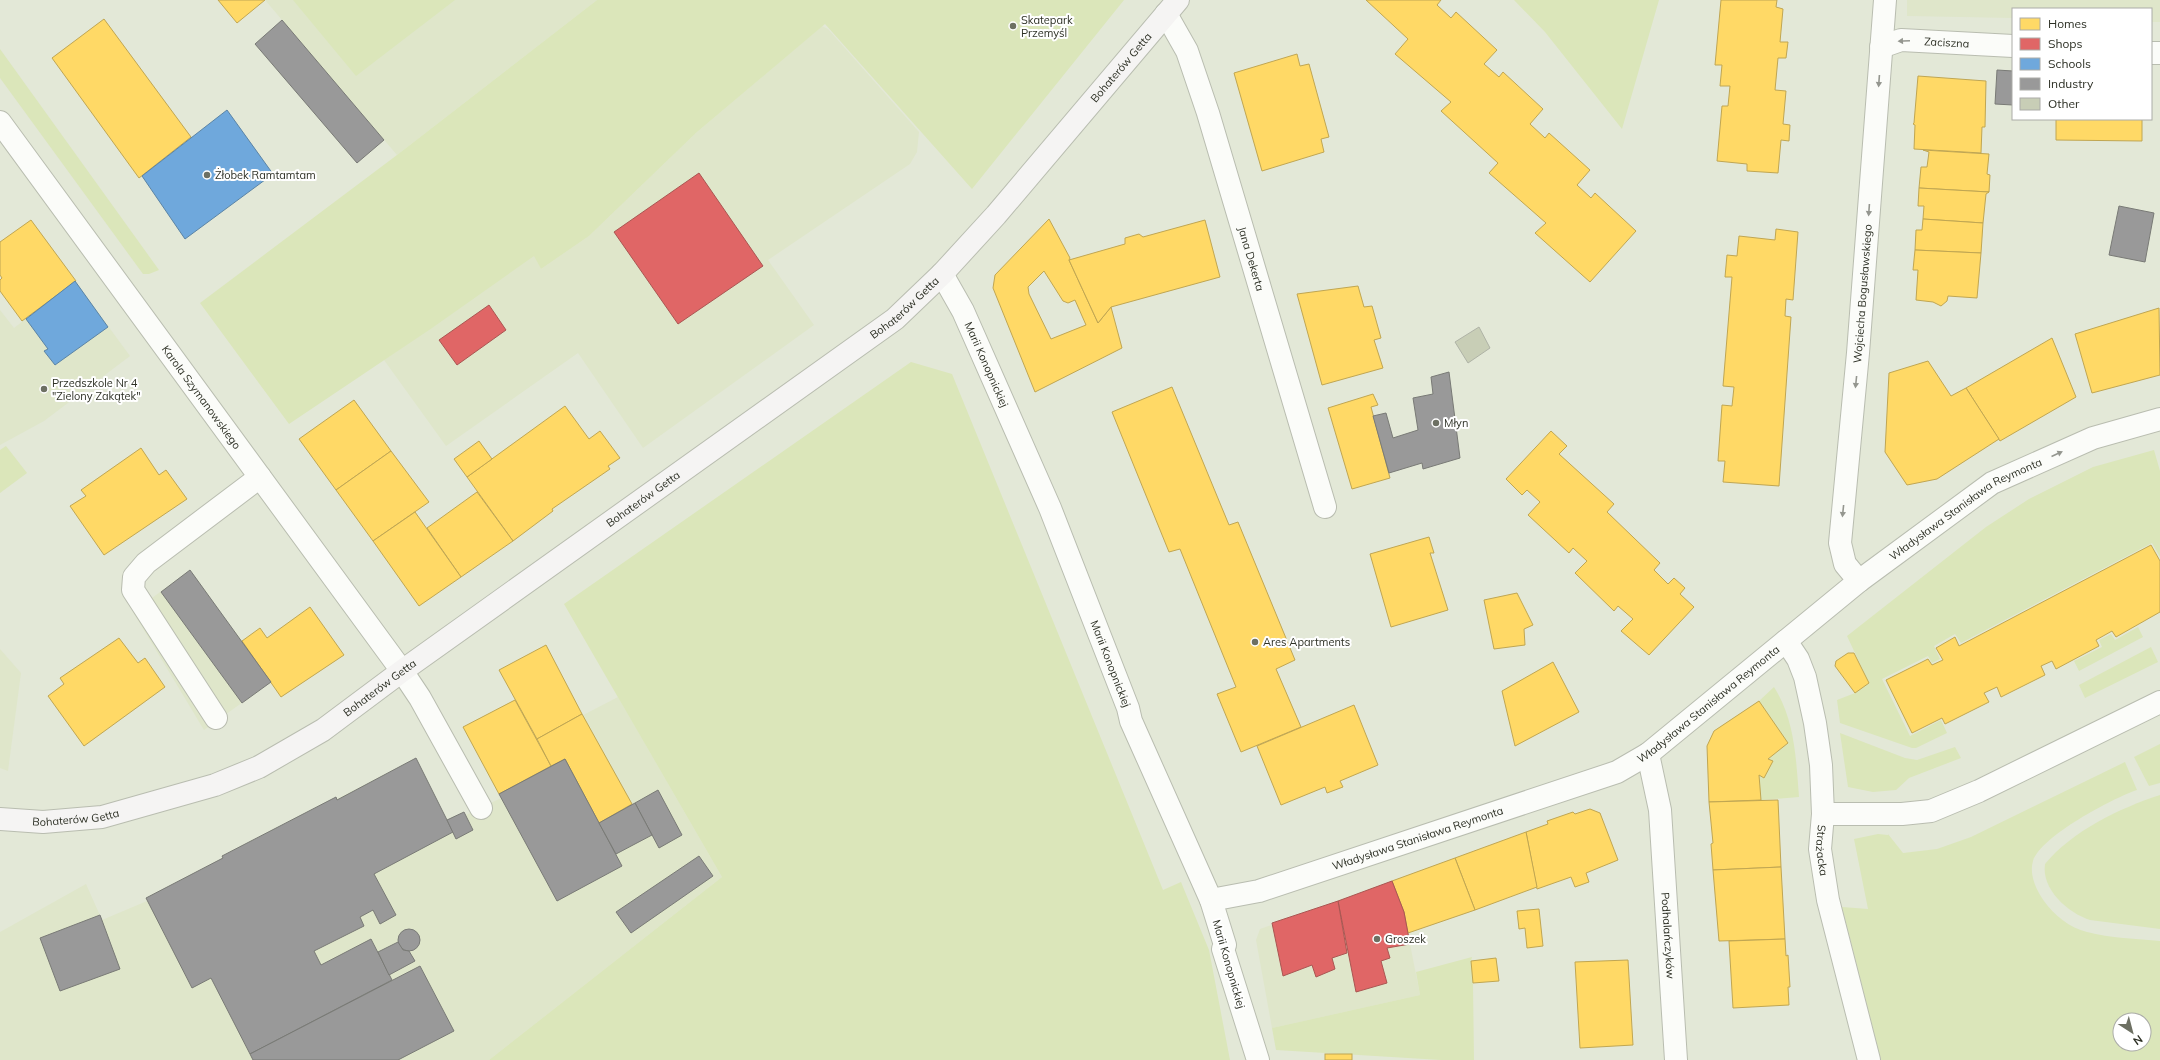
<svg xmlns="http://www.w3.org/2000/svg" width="2160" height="1060" font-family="Mulish,sans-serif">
<rect width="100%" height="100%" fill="#e3e8d7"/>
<g fill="#dfe6ca">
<polygon points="265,0 597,0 397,155"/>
<polygon points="1907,0 2160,0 2160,22 2151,22 2151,9 2013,9 2013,18 1907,16"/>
<polygon points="822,26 828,29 919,132 917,152 910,164 768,260 814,325 643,448 578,353 446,446 384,360 534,255 541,269 589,236 697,132"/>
<polygon points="75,281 130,356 44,421 0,445 0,310 14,328"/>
<polygon points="190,570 271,682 204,730 133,612"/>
<polygon points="0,649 21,673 8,771 0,768"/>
<polygon points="618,697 722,877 489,1060 0,1060 0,932 86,884 102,920 147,901 146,898 223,858 222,856 336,797 337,799 416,758 447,820 464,812 466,815 501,798 499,794 550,766 537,739"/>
<polygon points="1392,881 1410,944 1420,995 1272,1028 1256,940 1260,929"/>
</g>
<g fill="#dbe6ba" fill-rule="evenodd">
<polygon points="293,0 455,0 356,76"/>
<polygon points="597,0 1124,0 972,189 825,24 697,132 589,236 541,269 534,256 432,328 289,424 200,303 397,155"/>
<polygon points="1514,0 1659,0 1622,129 1545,32"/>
<polygon points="0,49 159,270 149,274 143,274 0,78"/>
<polygon points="911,362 952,374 1163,890 1181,882 1209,950 1230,1060 489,1060 722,877 564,604"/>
<polygon points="6,446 27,473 0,493 0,450"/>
<polygon points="2154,450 2160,471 2160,557 2152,543 1961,643 1955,634 1934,646 1940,659 1932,663 1928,656 1882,679 1910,736 1941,720 1947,733 1916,748 1912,748 1840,723 1837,700 1855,693 1869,683 1847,636 1986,527 2029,499 2093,467"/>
<polygon points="2138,627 2143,637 2079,671 2074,661 2102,647 2099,640 2111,634 2115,640"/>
<polygon points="2151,647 2158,662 2085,698 2079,685"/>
<path d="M1774,687C1795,720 1796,759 1799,797L1761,800L1759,775L1764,778L1773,761L1768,759L1788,743L1759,701Z"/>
<polygon points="1840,733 1905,758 1917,760 1955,747 1961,758 1909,778 1896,790 1873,792 1848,787"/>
<polygon points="2160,744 2160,783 2149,786 2134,757"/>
<path d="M2125,762L2137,790C2113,798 2041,836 2033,861C2029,874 2036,890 2044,901C2054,915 2070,928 2087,932C2110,938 2137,939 2160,941V1060H1881L1842,907L1868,909L1854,839L1878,834L1888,835V834L1903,853L1937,849L1971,837ZM2120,1020H2144V1044H2120Z"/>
<path d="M2160,795V929L2090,920C2068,913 2041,889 2045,864C2072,831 2120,808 2160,795Z"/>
<polygon points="1472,957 1471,961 1473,983 1474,1060 1441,1060 1276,1050 1272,1028 1420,995 1416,972"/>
</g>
<g fill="#ffd966" stroke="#c0a652" fill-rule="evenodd">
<polygon points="218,0 265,0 237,23"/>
<polygon points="1366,0 1441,0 1437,5 1451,18 1456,12 1497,50 1484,64 1499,77 1503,72 1543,109 1530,124 1545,138 1549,133 1590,170 1577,185 1591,198 1595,193 1636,231 1590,282 1535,233 1546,223 1489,173 1498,163 1441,111 1451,102 1395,54 1408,39"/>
<polygon points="1721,0 1777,0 1776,7 1783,9 1780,42 1788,42 1786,58 1778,58 1775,90 1786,91 1783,124 1790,125 1789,141 1781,140 1778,173 1747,171 1747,164 1717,161 1722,106 1728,106 1730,86 1720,86 1722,65 1715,65"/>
<polygon points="104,19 191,137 139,178 52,58"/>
<polygon points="1297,54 1300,66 1309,64 1329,137 1321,139 1324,152 1262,171 1234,73"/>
<polygon points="1918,76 1986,81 1985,127 1982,127 1981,153 1914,149 1915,125 1913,124 1914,123"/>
<polygon points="2056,119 2142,119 2142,141 2056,140"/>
<polygon points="1923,150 1989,154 1987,174 1990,175 1989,192 1919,188 1921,167 1927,167 1929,152"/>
<polygon points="1919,188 1989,192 1986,194 1983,223 1923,219 1924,206 1918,206"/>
<path d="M1049,219L1070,258L1069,260L1098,323L1111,307L1122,348L1035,392L993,288L995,275ZM1044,271L1063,301L1068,303L1075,300L1086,325L1051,339L1029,294L1028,287Z"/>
<polygon points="1923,219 1983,223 1981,253 1915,250 1916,230 1922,230"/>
<polygon points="31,220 76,281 22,321 0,291 0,280 2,278 0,275 0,242"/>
<polygon points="1205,220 1220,277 1111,307 1098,323 1069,260 1125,244 1125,238 1139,234 1143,237"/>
<polygon points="1776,229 1798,232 1793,300 1786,299 1785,316 1791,317 1779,486 1723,482 1725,461 1718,461 1722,405 1732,406 1734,387 1723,386 1732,277 1725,277 1727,255 1737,256 1739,236 1775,240"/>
<polygon points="1915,250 1981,253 1977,298 1948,296 1947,301 1941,306 1933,302 1916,300 1918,270 1913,270"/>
<polygon points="1358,286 1364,307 1372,306 1381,338 1374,340 1383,368 1322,385 1297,294"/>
<polygon points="2159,308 2160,375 2092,393 2075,334"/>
<polygon points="2052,338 2076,397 2000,441 1966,388"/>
<polygon points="1928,361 1951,396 1966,388 1999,439 1937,479 1907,485 1885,452 1889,373"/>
<polygon points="1172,387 1229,525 1238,522 1295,660 1276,669 1301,727 1241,752 1217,694 1236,687 1180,549 1169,552 1112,412"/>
<polygon points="1373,394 1378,405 1371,407 1390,478 1352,489 1328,408"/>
<polygon points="354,400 391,451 336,490 299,439"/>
<polygon points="565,406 589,439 600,431 620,458 608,466 610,469 552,509 553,511 513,541 467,477"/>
<polygon points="1551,431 1567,446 1559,454 1614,504 1607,512 1660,563 1654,570 1668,584 1674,578 1685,588 1680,594 1694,607 1649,655 1621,631 1633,619 1618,606 1614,611 1575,573 1587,561 1573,548 1569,553 1528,515 1540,502 1527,490 1522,495 1506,479"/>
<polygon points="479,441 492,459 467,477 454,459"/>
<polygon points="141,448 159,475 166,470 187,499 104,555 70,506 86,496 81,490"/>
<polygon points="391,451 429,502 373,541 336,490"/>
<polygon points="477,492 513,541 461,577 427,528"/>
<polygon points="415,512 461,577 419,606 373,541"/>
<polygon points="1429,537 1434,553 1430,553 1448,610 1391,627 1370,554"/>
<polygon points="2151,545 2160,561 2160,612 2116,637 2112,631 2096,640 2099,646 2056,669 2052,661 2041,666 2045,675 2001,697 1997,687 1984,693 1989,702 1945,724 1942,718 1912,733 1886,680 1928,659 1932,665 1943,660 1936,648 1955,637 1959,646"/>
<polygon points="1517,593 1533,625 1524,629 1525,645 1494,649 1484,600"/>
<polygon points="310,607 344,655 281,697 242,641 260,628 267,638"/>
<polygon points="119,638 138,663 145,658 165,687 84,746 48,696 64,684 60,678"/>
<polygon points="546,645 582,714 537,739 499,670"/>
<polygon points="1848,653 1854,653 1869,683 1855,693 1835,666 1836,661"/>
<polygon points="1553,662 1579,712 1515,746 1502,691"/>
<polygon points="515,700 551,766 499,794 463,727"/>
<polygon points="1759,701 1788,743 1768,759 1773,761 1764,778 1759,775 1761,800 1709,802 1707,746 1714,731"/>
<polygon points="1354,705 1378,765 1340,781 1343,787 1327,793 1325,787 1281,805 1257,746"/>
<polygon points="582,714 632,804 599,823 565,759 551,766 537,739"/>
<polygon points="1778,800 1781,867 1713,870 1711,844 1713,843 1709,802"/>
<polygon points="1590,809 1600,813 1618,860 1586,873 1589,882 1575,887 1571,877 1537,889 1526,832 1548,824 1547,821 1573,812 1575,814"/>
<polygon points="1526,832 1537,887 1475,910 1455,858"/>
<polygon points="1455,858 1475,910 1408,933 1404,912 1392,881"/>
<polygon points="1781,867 1785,939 1719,941 1713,870"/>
<polygon points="1539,909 1543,946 1527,948 1525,928 1519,929 1517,911"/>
<polygon points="1785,939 1786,956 1788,955 1790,987 1788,987 1789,1005 1733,1008 1729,941"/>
<polygon points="1496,958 1499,981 1473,983 1471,961"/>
<polygon points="1628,960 1633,1045 1580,1048 1575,962"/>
<rect x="1325" y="1054" width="27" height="6"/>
</g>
<g fill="#e06666" stroke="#aa5652">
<polygon points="699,173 763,266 678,324 614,232"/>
<polygon points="489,305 506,330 457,365 439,340"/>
<polygon points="1392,881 1404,912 1410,944 1387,948 1390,958 1381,961 1387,983 1356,992 1338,901"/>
<polygon points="1338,901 1347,953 1332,958 1335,969 1316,977 1312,965 1283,976 1272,923"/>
</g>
<g fill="#6fa8dc" stroke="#5b84a5">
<polygon points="227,110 273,174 185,239 142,176"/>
<polygon points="75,281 108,327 55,365 44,351 48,349 26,319"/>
</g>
<g fill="#999" stroke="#797a76">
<polygon points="282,20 384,140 357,163 255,44"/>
<polygon points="1997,70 2013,71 2013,105 1995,104"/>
<polygon points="2119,206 2154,213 2145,262 2109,255"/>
<polygon points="1449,372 1460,458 1423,469 1422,463 1389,473 1373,416 1386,413 1393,438 1418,430 1413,398 1433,394 1431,377"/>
<polygon points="190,570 271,682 242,703 161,592"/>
<polygon points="416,758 453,832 374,874 396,915 380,924 373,910 360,917 364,926 314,951 321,965 371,939 392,980 250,1054 211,978 192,988 146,898 223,858 222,856 336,797 337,800"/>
<polygon points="565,759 622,866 557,901 499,794"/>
<polygon points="658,790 682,835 659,848 635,803"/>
<polygon points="635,803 652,835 616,854 599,823"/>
<polygon points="464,812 473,830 456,839 447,820"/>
<polygon points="699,856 713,876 631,933 616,912"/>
<polygon points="100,915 120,969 60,991 40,938"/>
<circle cx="409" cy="940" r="11"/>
<polygon points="398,942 403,950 409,951 415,961 389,975 378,952"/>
<polygon points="420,966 454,1031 398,1060 253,1060 250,1054"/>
</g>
<polygon fill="#c8ceb6" stroke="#afb3a6" points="1479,327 1490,348 1468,363 1455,342"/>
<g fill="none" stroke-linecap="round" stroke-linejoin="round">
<g stroke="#b9bdb0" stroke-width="24">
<g id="lane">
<polyline points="402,671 420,698 481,808"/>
<polyline points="216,718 133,590 134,577 146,563 260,477"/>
</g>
</g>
<g stroke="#b9bdb0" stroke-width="24">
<g id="street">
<path id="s1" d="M1166,14L1187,51L1208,113L1325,507"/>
<path id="s2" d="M1881,47L1901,40L2013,46"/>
<polyline points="2151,53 2160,53"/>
<path id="s3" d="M0,122L402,671"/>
<path id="s4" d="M942,274L963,311L1050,508L1128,708L1131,721L1211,900L1225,945L1223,949L1258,1060"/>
<path id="s5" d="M1859,581L1845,564L1840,543L1858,353L1885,0"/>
<path id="s6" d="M1786,641L1798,659L1805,677L1815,723L1821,765L1823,814L1820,849L1828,900L1869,1060"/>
<path id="s7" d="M1648,754L1660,810L1676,1060"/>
<polyline points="1823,814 1902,814 1931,811 1979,791 2160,702"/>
<path id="s8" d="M1211,900L1259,891L1617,772L1648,754L1859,581L1992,483L2093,438L2160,419"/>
</g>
</g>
<g stroke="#b9bdb0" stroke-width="24">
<g id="secondary">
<path id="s9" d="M0,819L43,822L102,817L215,785L259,767L323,730L402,671L895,319L942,274L996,215L1178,0"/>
</g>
</g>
<use href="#lane" stroke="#fbfcf9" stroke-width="22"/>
<use href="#street" stroke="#fbfcf9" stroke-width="22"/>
<use href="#secondary" stroke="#f5f4f3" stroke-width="22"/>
</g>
<defs><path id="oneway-solid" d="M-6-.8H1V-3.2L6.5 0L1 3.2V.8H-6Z"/></defs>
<g fill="#94968f">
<use href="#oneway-solid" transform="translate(1904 41) rotate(177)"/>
<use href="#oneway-solid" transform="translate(1879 81) rotate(94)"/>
<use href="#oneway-solid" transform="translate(1869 210) rotate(94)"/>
<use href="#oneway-solid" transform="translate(1856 382) rotate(96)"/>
<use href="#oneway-solid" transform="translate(2057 454) rotate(-24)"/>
<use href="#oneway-solid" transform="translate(1843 511) rotate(96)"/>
</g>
<g fill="#6d7063" stroke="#fff" stroke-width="1.5">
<circle cx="1013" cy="26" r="4"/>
<circle cx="207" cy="175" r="4"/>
<circle cx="44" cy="389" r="4"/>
<circle cx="1436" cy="423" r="4"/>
<circle cx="1255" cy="642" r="4"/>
<circle cx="1377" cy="939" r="4"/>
</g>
<g text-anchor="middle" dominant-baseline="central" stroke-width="4" stroke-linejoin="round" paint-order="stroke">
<g font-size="11" fill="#2d3025" stroke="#fff" text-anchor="start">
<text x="1021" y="20">Skatepark<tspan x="1021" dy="13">Przemyśl</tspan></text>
<text x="215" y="175">Żłobek Ramtamtam</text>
<text x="52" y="383">Przedszkole Nr 4<tspan x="52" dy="13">"Zielony Zakątek"</tspan></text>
<text x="1444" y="423">Młyn</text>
<text x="1263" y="642">Ares Apartments</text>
<text x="1385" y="939">Groszek</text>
</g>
<g font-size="11" fill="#2d3025" stroke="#fff">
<text stroke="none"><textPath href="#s2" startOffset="67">Zaciszna</textPath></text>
<text stroke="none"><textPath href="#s9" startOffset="1384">Bohaterów Getta</textPath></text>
<text stroke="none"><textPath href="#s1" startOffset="260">Jana Dekerta</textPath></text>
<text stroke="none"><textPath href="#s5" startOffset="294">Wojciecha Bogusławskiego</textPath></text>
<text stroke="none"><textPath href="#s9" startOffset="1060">Bohaterów Getta</textPath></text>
<text stroke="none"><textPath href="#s4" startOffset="101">Marii Konopnickiej</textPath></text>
<text stroke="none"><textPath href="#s3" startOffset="341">Karola Szymanowskiego</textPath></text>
<text stroke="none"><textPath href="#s9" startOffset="736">Bohaterów Getta</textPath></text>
<text stroke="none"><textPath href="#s8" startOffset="864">Władysława Stanisława Reymonta</textPath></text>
<text stroke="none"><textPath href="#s4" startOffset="425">Marii Konopnickiej</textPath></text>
<text stroke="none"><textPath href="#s9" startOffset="412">Bohaterów Getta</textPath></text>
<text stroke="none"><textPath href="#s8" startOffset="540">Władysława Stanisława Reymonta</textPath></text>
<text stroke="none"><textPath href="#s9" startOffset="76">Bohaterów Getta</textPath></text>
<text stroke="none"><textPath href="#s8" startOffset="216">Władysława Stanisława Reymonta</textPath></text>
<text stroke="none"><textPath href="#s6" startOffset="216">Strażacka</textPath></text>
<text stroke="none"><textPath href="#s7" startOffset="183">Podhalańczyków</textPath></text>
<text transform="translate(1229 964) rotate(74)">Marii Konopnickiej</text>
</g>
</g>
<rect x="2012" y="8" width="140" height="112" fill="#ffffff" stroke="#abaca8"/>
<rect x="2020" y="18" width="20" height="12" fill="#ffd966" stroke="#abaca8"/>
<text x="2048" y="28" font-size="12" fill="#2d3025">Homes</text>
<rect x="2020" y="38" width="20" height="12" fill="#e06666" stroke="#abaca8"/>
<text x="2048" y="48" font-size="12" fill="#2d3025">Shops</text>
<rect x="2020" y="58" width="20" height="12" fill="#6fa8dc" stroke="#abaca8"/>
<text x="2048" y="68" font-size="12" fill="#2d3025">Schools</text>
<rect x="2020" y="78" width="20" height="12" fill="#999999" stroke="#abaca8"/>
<text x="2048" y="88" font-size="12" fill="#2d3025">Industry</text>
<rect x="2020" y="98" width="20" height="12" fill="#c8ceb6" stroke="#abaca8"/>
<text x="2048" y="108" font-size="12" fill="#2d3025">Other</text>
<g transform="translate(2132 1032) rotate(144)"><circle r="19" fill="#ffffff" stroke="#abaca8"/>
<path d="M0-3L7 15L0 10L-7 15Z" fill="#6d7063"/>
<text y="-6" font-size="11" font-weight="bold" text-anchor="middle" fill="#2d3025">N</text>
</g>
</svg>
